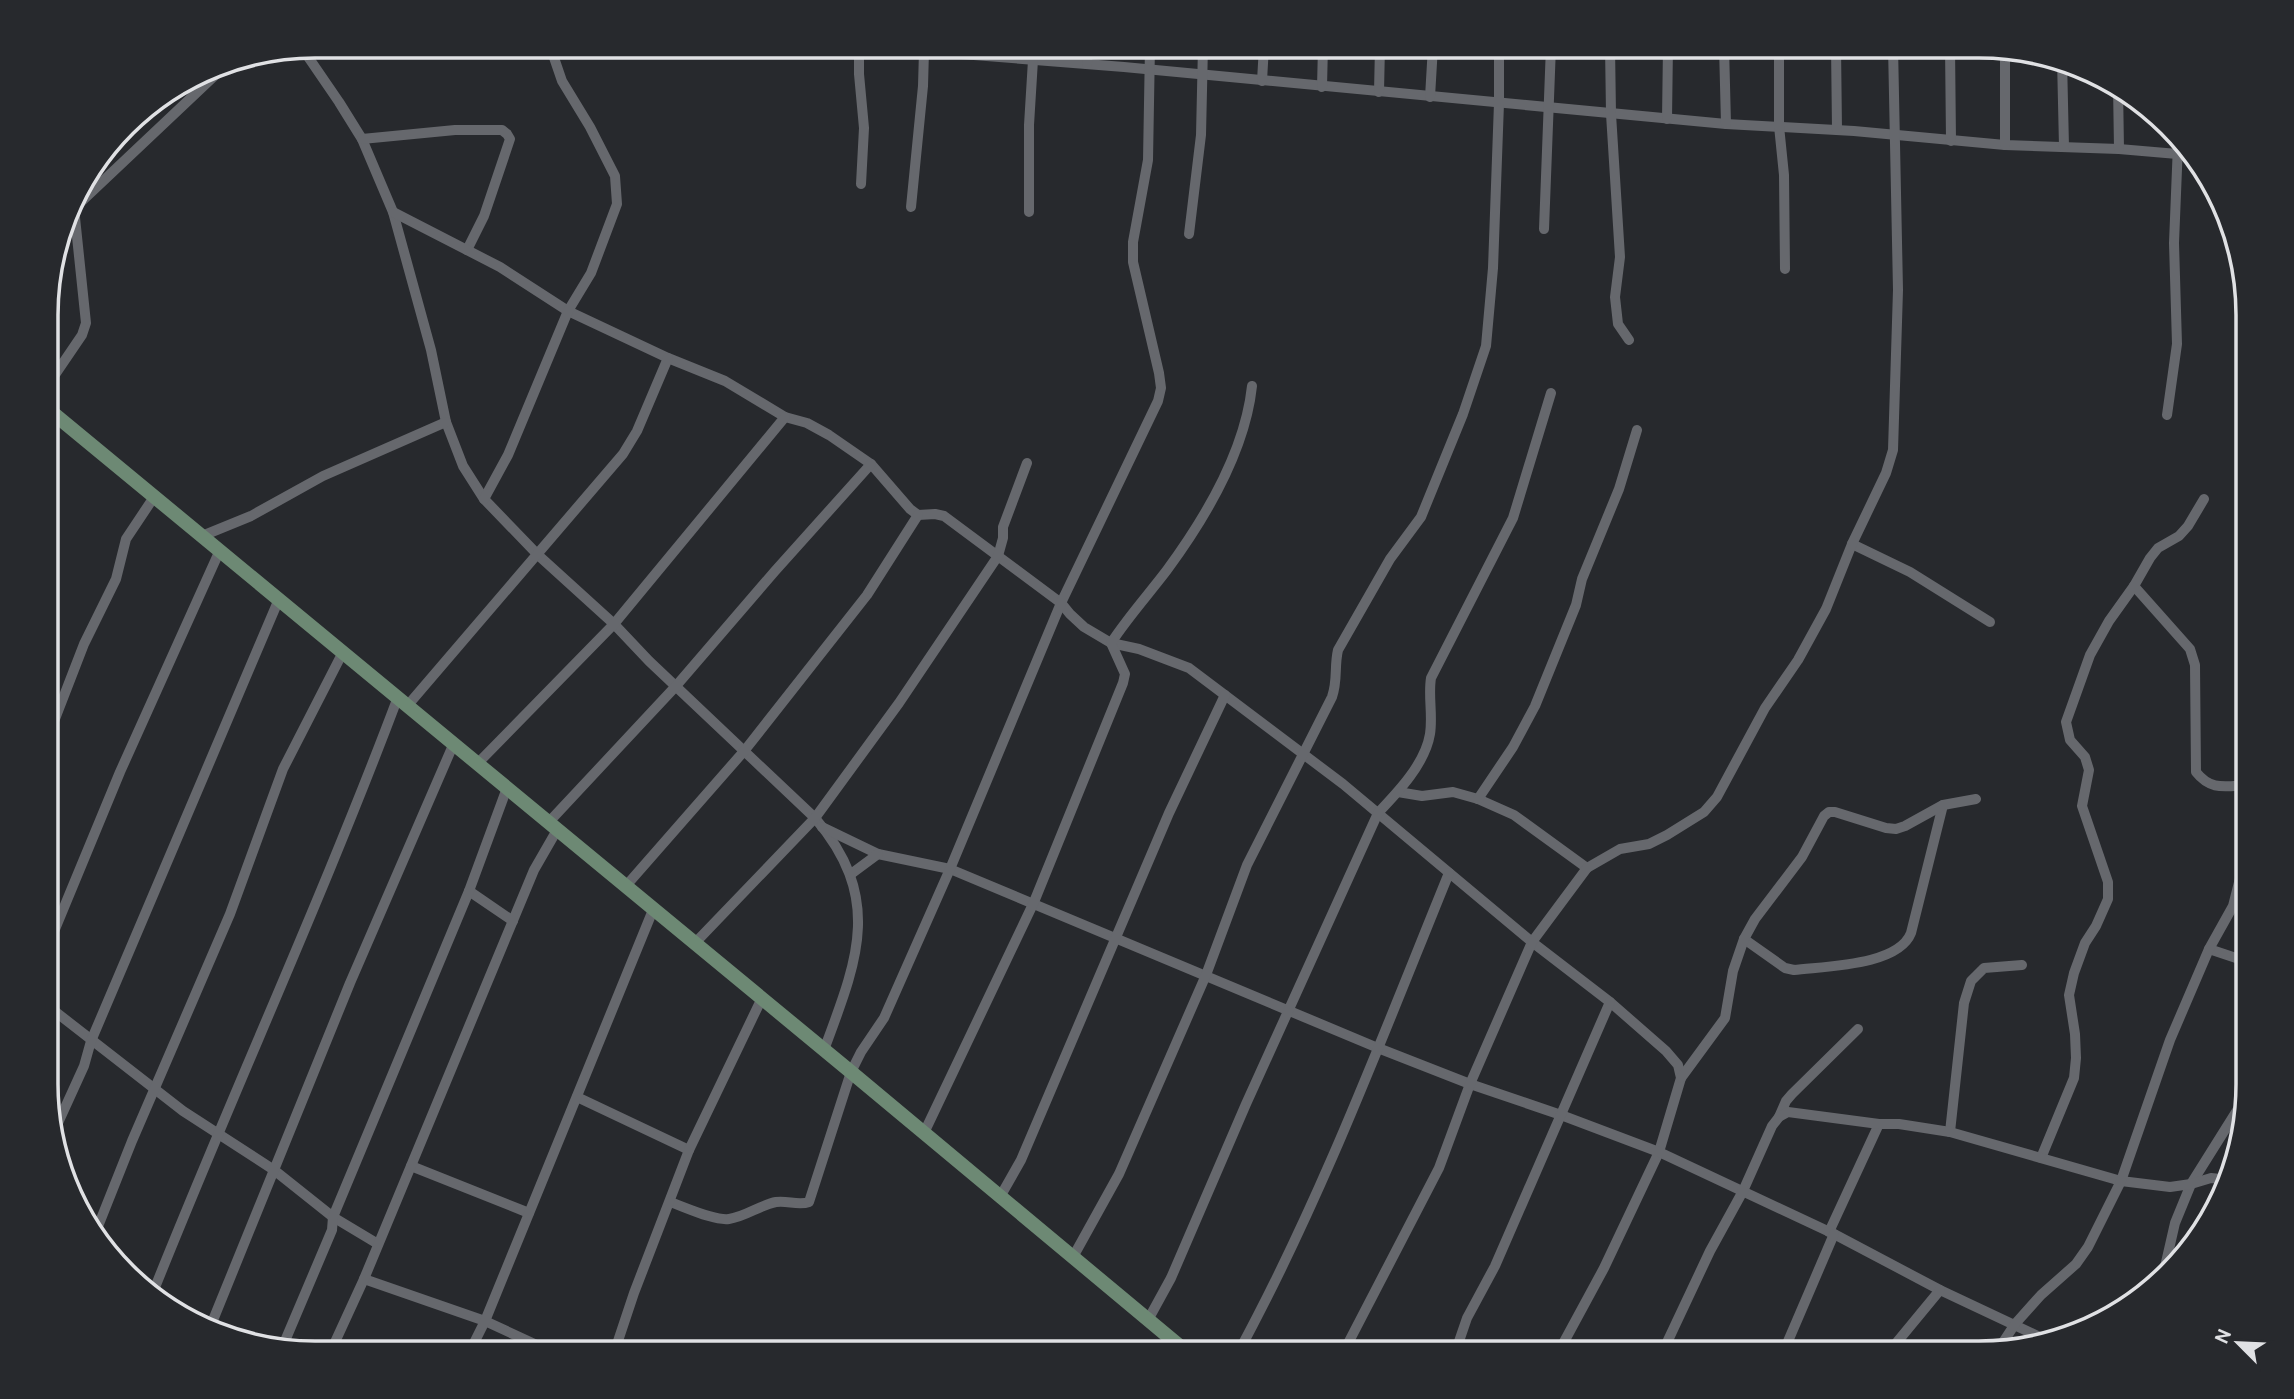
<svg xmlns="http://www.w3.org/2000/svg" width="2294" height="1399" font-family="Cabin,sans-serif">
<rect width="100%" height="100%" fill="#27292d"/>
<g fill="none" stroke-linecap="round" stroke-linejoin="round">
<g stroke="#66686d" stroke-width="10">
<polyline points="827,46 885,48 1124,67 1726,124 1854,131 2005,145 2119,149 2189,155"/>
<polyline points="1610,46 1611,114 1620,257 1615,297 1618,324 1629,340"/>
<polyline points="1724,46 1726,124"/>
<polyline points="1779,46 1779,126 1784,175 1785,269"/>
<polyline points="1836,46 1837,130"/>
<polyline points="1950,46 1951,141"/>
<path d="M302,48L339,102L362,139L393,212L431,350L446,422L463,466L484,499L538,555L614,624L649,661L815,818C884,899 857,961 824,1050"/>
<polyline points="859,48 859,74 864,128 861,184"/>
<polyline points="2062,59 2064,147"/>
<polyline points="1087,64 1088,46"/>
<polyline points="1262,81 1264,46"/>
<polyline points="2118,86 2119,149"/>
<polyline points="1322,87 1323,46"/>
<polyline points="1379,92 1380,46"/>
<polyline points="1430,97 1433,46"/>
<polyline points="1667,119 1668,46"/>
<polyline points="362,139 455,130 502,130 507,134 510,139 484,216 467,250"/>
<polyline points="2005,145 2005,50"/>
<polyline points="911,207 923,86 924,51"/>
<polyline points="393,212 500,267 568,311 668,358 725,381 785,417 807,423 829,435 871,464 910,509 918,515 935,514 944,516 1061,603 1070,614 1084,627 1111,643 1139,649 1189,668 1343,784 1532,942 1610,1002 1666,1051 1678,1065 1681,1078 1659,1152 1604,1268 1558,1353"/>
<polyline points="1029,212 1029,125 1033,60"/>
<polyline points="67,215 229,62"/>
<polyline points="1544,229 1551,46"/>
<polyline points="1189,234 1201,135 1203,46"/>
<polyline points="48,385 82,335 86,323 74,208"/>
<polyline points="2167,415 2177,344 2174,243 2178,144"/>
<polyline points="484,499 508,455 568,311 591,273 617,204 615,176 590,127 562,81 550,46"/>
<polyline points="202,536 251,516 323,476 446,422"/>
<polyline points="1852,544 1910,572 1990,622"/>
<path d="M2134,586L2190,649L2195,665L2196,772C2211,791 2225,786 2248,785"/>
<polyline points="408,705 623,454 637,431 668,358"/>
<polyline points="48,737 84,644 116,579 126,539 154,497"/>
<polyline points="478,763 614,624 785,417"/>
<polyline points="1398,792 1422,796 1453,792 1478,799 1514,815 1587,868"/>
<polyline points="1478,799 1513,747 1535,706 1576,605 1582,579 1619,489 1637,430"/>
<polyline points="548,823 676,686 775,571 871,464"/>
<polyline points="822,827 878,854 950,869 1378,1048 1470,1084 1561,1115 1659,1152 1834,1234 1940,1290 2044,1339"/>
<polyline points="851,874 878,854"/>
<polyline points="625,887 745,750 867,595 918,515"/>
<polyline points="469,891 513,921"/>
<path d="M1744,939L1785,968L1794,970C1825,966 1898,966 1911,933L1943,805"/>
<polyline points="695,943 815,818 899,703 998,556 1003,538 1003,527 1027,463"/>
<polyline points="48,946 120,772 220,550"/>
<polyline points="2209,949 2248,962"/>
<polyline points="48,1006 183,1111 274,1170 333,1217 378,1244"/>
<polyline points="1681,1078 1725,1018 1733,971 1744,939 1755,919 1802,857 1824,816 1829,812 1835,812 1886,828 1896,829 1905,826 1943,805 1976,799"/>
<polyline points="577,1097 689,1150"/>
<polyline points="1779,1117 1786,1101 1792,1094 1858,1029"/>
<polyline points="1950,1132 1964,1003 1971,981 1984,968 2022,965"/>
<path d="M924,1133L1034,902L1123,683L1125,674L1111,643C1128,617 1148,595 1167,570C1206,517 1245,452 1252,386"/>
<polyline points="53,1134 84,1066 91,1041 279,599"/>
<polyline points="2041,1158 2074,1078 2076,1058 2075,1034 2069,995 2074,973 2085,943 2096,926 2108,899 2108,882 2082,806 2089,770 2085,757 2070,740 2066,722 2090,655 2109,621 2134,586 2150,558 2158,548 2179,536 2188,526 2204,499"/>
<polyline points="411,1166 529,1213"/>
<polyline points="1000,1197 1021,1160 1169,813 1225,695"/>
<path d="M670,1202C685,1207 714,1221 729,1219C745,1217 760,1205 776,1202C787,1200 798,1206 809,1202L851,1072L861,1052L884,1018L950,869L1061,603L1158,401L1161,388L1159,373L1133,262V242L1148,160L1150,46"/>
<polyline points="1829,1232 1879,1124"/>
<polyline points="95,1234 132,1141 230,914 283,769 343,652"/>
<path d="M1073,1257L1119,1174L1206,975L1247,865L1332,697C1338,680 1334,667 1338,650L1390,559L1421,517L1463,414L1486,346L1493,268L1499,103V46"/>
<polyline points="2164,1271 2175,1223 2191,1184 2248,1093"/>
<polyline points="364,1279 485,1321 554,1353"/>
<path d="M152,1295C232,1094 322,899 398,697"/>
<path d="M1148,1320L1171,1278L1246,1104L1378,813C1398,792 1425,764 1430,734C1433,715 1428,696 1431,678L1513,518L1551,393"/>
<polyline points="209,1330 350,983 454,743"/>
<polyline points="282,1348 332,1230 333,1217 469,891 507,788"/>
<polyline points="330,1353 364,1279 534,870 557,830"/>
<polyline points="469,1353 485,1321 653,910"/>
<polyline points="614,1353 634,1293 689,1150 762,998"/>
<path d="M1238,1353C1321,1200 1383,1035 1449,873"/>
<polyline points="1343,1353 1439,1168 1470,1084 1532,942 1587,868 1620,849 1649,844 1667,835 1704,812 1717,797 1765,708 1798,660 1826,609 1852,544 1886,473 1893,450 1898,290 1893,46"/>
<polyline points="1455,1353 1467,1318 1495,1266 1610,1002"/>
<polyline points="1662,1353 1710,1251 1743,1191 1772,1126 1779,1117 1788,1112 1879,1124 1899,1124 1950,1132 2121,1181 2170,1187 2191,1184 2211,1178 2230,1180"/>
<polyline points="1783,1353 1834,1234"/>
<polyline points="1888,1353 1940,1290"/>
<polyline points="1996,1353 2015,1324 2041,1295 2076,1264 2088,1247 2121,1181 2170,1040 2209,949 2233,906 2248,847"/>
</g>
<polyline stroke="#6d8974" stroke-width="14" points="48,409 851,1072 1188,1353"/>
</g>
<path d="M0 0H2294V1399H0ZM315 58H1979A257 257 0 0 1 2236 315V1084A257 257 0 0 1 1979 1341H315A257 257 0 0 1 58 1084V315A257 257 0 0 1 315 58Z" fill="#27292d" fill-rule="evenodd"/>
<path fill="none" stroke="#e0e1e4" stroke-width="3.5" d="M315 58H1979A257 257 0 0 1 2236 315V1084A257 257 0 0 1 1979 1341H315A257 257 0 0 1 58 1084V315A257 257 0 0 1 315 58Z"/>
<g transform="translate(2238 1343) rotate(294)" stroke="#27292d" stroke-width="5" paint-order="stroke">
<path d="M0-5L12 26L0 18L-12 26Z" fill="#e0e1e4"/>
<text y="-10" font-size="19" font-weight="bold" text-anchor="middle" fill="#e0e1e4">N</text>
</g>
</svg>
